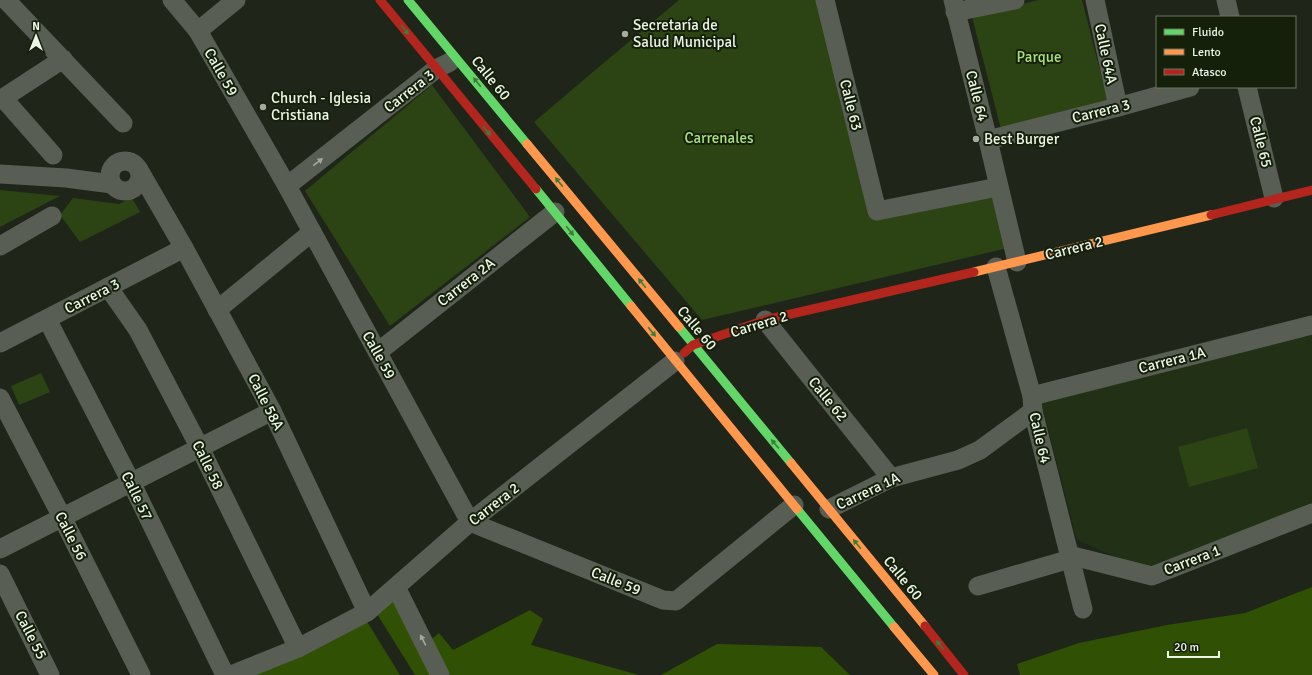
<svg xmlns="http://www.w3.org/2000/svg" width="1312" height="675" font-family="Signika,sans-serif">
<rect width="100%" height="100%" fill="#1f2519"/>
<polygon fill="#223016" points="1312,330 1312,508 1150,572 1077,540 1040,399"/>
<g fill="#2c4314">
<polygon points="679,0 821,0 873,217 994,189 1008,248 702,320 534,122 594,71"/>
<polygon points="1038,0 1082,0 1109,106 1002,133 972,17"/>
<polygon points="432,85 530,217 390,326 305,191"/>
<polygon points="0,190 60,196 0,227"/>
<polygon points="73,198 119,204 132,198 140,212 80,242 60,215"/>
<polygon points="41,373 50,392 19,405 11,386"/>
<polygon points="1247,428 1258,468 1189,487 1178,447"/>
</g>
<g fill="#305004">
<polygon points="1312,587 1312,675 1020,675 1017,664 1079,643 1167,625 1245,613"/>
<polygon points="394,599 423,646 439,633 453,650 530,610 543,619 531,645 639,675 415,675 377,614"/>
<polygon points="366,620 400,675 239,675"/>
<polygon points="717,644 821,647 850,675 661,675"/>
</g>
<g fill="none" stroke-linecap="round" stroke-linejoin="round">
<g stroke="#585e53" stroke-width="19">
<polyline points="6,0 123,123"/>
<polyline points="172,0 198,31 287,186 470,522 663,600 676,601 794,505"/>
<polyline points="825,0 877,211 998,187"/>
<polyline points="953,0 988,140 1017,262"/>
<polyline points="1095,0 1118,107"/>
<polyline points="1226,0 1230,17"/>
<polyline points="955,12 1015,0"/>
<polyline points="198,31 236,0"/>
<polyline points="1247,87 1274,198"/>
<polyline points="3,98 53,155"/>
<polyline points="0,100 63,59"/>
<polyline points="988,140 1118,107 1190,87"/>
<circle cx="125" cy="176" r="15"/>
<polyline points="139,170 184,248 272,411 367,612"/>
<polyline points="0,174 66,178 112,184"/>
<polyline points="287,186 436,69 450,62"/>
<polyline points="0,246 52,216"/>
<polyline points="996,267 1032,396 1033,411 1083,609"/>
<polyline points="108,287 138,330 200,448 298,648"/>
<polyline points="217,310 312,232"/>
<polyline points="47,319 131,482 225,675"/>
<polyline points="765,320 891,478"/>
<polyline points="0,343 184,248"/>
<polyline points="378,352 555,212"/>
<polyline points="1032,396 1312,325"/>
<polyline points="0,398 62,517 141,675"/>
<polyline points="829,509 891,478 958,460 980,450 1033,411"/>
<polyline points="0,549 272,411"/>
<polyline points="1069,555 1152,576 1312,513"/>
<polyline points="0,574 50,675"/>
<polyline points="978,586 1070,559"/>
<polyline points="396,587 440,675"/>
<polyline points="231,675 298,648 367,612 470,522 675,361"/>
</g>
<g stroke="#63d668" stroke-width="9">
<polyline points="408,0 527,144"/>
<polyline points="536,189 631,306"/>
<polyline points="679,327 791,463"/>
<polyline points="797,509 894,627"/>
</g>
<g stroke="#ff974d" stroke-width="9">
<polyline points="527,144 679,327"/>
<polyline points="974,272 1211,215"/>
<polyline points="631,306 797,509"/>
<polyline points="791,463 925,626"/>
<polyline points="894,627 934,675"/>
</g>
<g stroke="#b3261e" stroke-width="9">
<polyline points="380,0 536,189"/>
<polyline points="1211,215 1312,190"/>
<polyline points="684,353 693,345 765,320 974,272"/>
<polyline points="925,626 964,675"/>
</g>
</g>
<defs><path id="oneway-solid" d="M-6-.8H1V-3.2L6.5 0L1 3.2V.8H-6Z"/></defs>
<g fill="#3c7b3a">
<use href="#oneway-solid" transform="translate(405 30) rotate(51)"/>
<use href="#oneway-solid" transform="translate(477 82) rotate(-129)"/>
<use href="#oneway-solid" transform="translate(487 131) rotate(50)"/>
<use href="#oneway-solid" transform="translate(559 182) rotate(-129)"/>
<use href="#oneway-solid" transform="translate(570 231) rotate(51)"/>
<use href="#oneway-solid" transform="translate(642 283) rotate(-129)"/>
<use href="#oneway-solid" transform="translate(652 332) rotate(51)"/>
<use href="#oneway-solid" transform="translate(775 444) rotate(-130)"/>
<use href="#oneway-solid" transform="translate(857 544) rotate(-129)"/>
<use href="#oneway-solid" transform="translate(940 645) rotate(-129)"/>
</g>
<g fill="#a2aa9d">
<use href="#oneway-solid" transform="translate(318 162) rotate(-38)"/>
<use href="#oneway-solid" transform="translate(423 640) rotate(-117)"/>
</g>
<g fill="#a5ac9f" stroke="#15200b" stroke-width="1.5">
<circle cx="625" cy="34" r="4"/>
<circle cx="263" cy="107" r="4"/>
<circle cx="976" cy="139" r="4"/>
</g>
<g text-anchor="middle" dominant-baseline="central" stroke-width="4" stroke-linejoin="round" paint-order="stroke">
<g font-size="15" fill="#edf5e7" stroke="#15200b" text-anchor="start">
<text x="633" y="25">Secretaría de<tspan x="633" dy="17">Salud Municipal</tspan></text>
<text x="271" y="98">Church - Iglesia<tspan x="271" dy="17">Cristiana</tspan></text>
<text x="984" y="139">Best Burger</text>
</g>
<g font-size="15" fill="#edf5e7" stroke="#15200b">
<text transform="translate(1106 54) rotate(78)">Calle 64A</text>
<text transform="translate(221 72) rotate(60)">Calle 59</text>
<text transform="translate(491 78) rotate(51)">Calle 60</text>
<text transform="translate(409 91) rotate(-38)">Carrera 3</text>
<text transform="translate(977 96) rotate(76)">Calle 64</text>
<text transform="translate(851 105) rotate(76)">Calle 63</text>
<text transform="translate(1101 111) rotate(-14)">Carrera 3</text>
<text transform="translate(1261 142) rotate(76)">Calle 65</text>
<text transform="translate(1074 248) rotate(-14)">Carrera 2</text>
<text transform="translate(466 282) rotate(-38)">Carrera 2A</text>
<text transform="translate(92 296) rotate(-27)">Carrera 3</text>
<text transform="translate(759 324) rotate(-17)">Carrera 2</text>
<text transform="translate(697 328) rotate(50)">Calle 60</text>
<text transform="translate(379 355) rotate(61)">Calle 59</text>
<text transform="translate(1172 360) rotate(-14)">Carrera 1A</text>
<text transform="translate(828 399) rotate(51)">Calle 62</text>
<text transform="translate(266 402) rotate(63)">Calle 58A</text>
<text transform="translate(1040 438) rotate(77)">Calle 64</text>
<text transform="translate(208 465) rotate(64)">Calle 58</text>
<text transform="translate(868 491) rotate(-25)">Carrera 1A</text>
<text transform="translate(137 496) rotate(64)">Calle 57</text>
<text transform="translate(494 504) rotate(-38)">Carrera 2</text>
<text transform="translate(71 536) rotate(63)">Calle 56</text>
<text transform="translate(1192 560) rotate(-21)">Carrera 1</text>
<text transform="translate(903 578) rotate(51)">Calle 60</text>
<text transform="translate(616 581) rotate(22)">Calle 59</text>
<text transform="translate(31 635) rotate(63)">Calle 55</text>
</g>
<g font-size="15" fill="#abe17b" stroke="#15200b">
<text x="1039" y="57">Parque</text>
<text x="719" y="138">Carrenales</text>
</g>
</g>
<rect x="1156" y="16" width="140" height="72" fill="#15200b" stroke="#6b7563"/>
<rect x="1164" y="29" width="20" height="6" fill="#63d668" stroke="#6b7563"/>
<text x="1192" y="36" font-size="12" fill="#edf5e7">Fluido</text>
<rect x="1164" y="49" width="20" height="6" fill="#ff974d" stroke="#6b7563"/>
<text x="1192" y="56" font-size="12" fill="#edf5e7">Lento</text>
<rect x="1164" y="69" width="20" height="6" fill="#b3261e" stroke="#6b7563"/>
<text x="1192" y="76" font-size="12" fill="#edf5e7">Atasco</text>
<g transform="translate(36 36)" stroke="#15200b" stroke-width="3" paint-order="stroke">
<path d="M0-3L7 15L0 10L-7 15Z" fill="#edf5e7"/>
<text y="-6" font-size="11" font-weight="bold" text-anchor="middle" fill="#edf5e7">N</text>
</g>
<path d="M1168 651v6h51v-6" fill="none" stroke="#edf5e7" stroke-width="2"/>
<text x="1174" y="651" font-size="12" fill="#edf5e7" stroke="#15200b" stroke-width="3" paint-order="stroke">20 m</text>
</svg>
